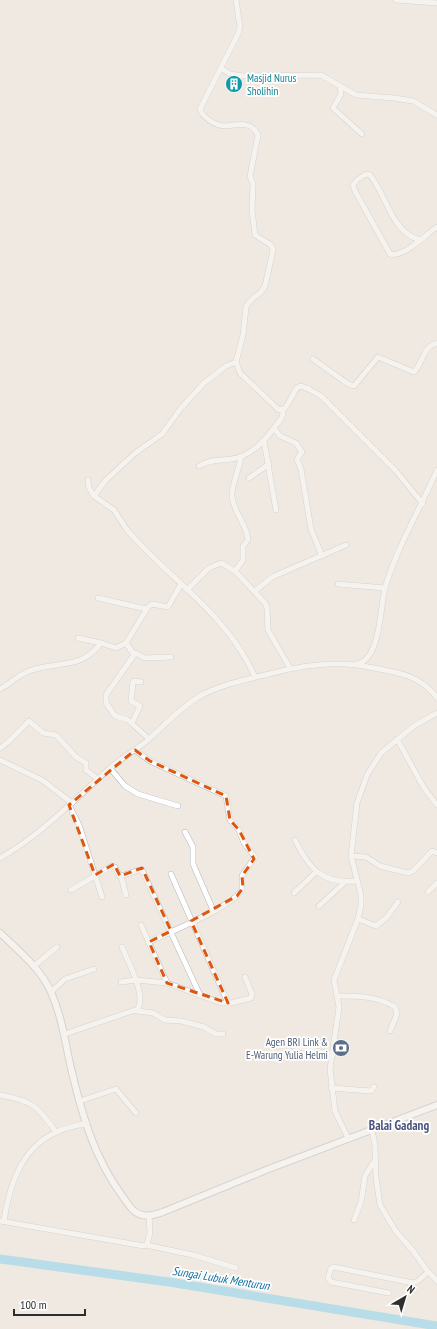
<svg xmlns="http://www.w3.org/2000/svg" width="437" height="1329" font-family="'PT Sans Narrow',sans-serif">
<rect width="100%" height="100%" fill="#efe9e1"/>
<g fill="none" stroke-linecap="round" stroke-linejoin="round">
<polyline stroke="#75cff0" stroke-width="9" points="0,1259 169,1282 437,1326"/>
<g stroke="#b4b7c1" stroke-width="6">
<g id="minor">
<path d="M236,0L240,27L238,34L200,109C202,117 216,126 225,126C237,125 251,120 258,135L250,176L253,184L252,210L255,235L271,245L273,250L265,286L261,292L251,300L246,307L243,335L236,362L240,373L279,410L285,408C301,385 292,379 321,396L396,471L423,504"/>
<polyline points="396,0 437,3"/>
<polyline points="221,68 230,74 243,76 321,75 356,95 394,98 413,101 437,115"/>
<polyline points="340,87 341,94 333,108 362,134"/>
<path d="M420,240C391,232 387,196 370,175L366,174L357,180L353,185L355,191L390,254C404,258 426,234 437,227"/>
<path d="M313,359L348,384L354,386L378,357L414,372C423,363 423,346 437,343"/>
<polyline points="274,428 280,436 296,443 302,452 297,459 301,469 311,529 322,556"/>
<polyline points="264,441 276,510"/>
<path d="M199,466C210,459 221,461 232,459C250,456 264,442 274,428C278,422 284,418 283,410"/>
<polyline points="249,478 269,464"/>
<path d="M88,480L89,488L94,496L114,510L127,530L139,543C181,587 230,620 255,677"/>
<polyline points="94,496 105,481 134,454 162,434 181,408 204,383 226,366 236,362"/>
<path d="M235,571L243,560V546L248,540C247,524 233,512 232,496C231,486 240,468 241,456"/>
<polyline points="338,584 385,588"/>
<polyline points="187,590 209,568 221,563 235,571 265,603 267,608 268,630 290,668"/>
<polyline points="255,591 272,577 346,545"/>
<polyline points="98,598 146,609"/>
<polyline points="78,638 101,643"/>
<polyline points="126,643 134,655 106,695 106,703 115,716 128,720 149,739"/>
<polyline points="135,653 145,658 171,657"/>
<path d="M357,664C381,659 380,607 385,588C397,547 420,509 437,470"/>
<path d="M0,689C10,684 18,675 29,671C58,660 80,671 101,643L116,648L126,643L148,607L152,604L168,607L181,584"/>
<polyline points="132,723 140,706 131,701 133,682 134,681 141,682"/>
<polyline points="397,739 424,788 437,805"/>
<polyline points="0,748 8,742 29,721 43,733 56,735 76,757 86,763 86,770 98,779"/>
<path d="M135,750L150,761L226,796L230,820L239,830L244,843L255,857L242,876V890C229,909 171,931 149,942"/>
<polyline points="0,760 42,780 72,803"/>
<polyline points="110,768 125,786 138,794 178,806"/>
<polyline points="69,805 79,825 102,897"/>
<polyline points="185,832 193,847 193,864 213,910"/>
<path d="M295,840C310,870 322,884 357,881"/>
<polyline points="351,856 366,857 380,866 408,873 413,871 432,851 437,853"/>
<path d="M0,858C41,835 75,799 110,768C122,757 137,750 149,739C166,724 181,707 200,696C219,685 248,679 269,674C302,665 335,660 368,667C395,672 420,674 437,698"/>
<polyline points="171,874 228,1003"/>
<polyline points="121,876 126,895"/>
<polyline points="71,890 112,866 115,867 119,875 121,876 139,870 142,870 200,995"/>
<polyline points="428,892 437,883"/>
<polyline points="294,893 316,872"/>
<polyline points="319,906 345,882"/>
<polyline points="358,919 376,926 387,917 398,902"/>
<polyline points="141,925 167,983"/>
<polyline points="34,966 57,947"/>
<polyline points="121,982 136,980 167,983 221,1003 231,1003 251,998 252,994 245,977"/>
<polyline points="51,992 65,979 94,969"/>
<path d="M338,996C358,996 377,996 395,1007L397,1014L390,1031"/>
<polyline points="137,1011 153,1013 165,1020 181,1021 204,1027 216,1034 223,1034"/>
<path d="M65,1034L138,1009C146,993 128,962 122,947"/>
<polyline points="290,1045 333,1055"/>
<polyline points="331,1088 371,1091 374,1087"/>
<path d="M0,1095C32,1101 37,1105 56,1132"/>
<polyline points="80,1101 116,1089 136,1113"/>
<polyline points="372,1130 375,1146 376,1178 380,1205 395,1230 414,1252 425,1268 437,1281"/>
<polyline points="348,1138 335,1111 330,1069 339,1007 334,980 358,919 361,905 361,895 351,856 357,803 367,775 381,753 414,726 437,713"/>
<polyline points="354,1220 361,1202 365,1176 375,1160"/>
<polyline points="0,1221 144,1246 147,1244 150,1233 149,1216"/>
<path d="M4,1221C9,1186 21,1147 57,1132C66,1127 77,1126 87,1123"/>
<polyline points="146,1245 193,1255 236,1268"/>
<polyline points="389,1293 331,1282 328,1278 331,1268 334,1267 413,1283 418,1281 428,1272"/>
</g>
</g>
<g stroke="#b4b7c1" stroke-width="8">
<path id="tertiary" d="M0,933C19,951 40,968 51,992C62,1017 65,1042 71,1068C82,1115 94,1158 123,1197C128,1204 133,1213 142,1215C149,1217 156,1214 163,1212L266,1170L437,1105"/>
</g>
<use href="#minor" stroke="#fff" stroke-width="5"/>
<use href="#tertiary" stroke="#fff" stroke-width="6"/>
</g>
<path d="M0 0H437V1329H0ZM135,750L150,761L226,796L230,820L239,830L254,859L242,876L243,888L237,896L191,921L228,1003L167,983L149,942L171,931L142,868L120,876L114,864L95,875L69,805Z" fill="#efe9e1" fill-opacity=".55" fill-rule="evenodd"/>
<path fill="none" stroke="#df570e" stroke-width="3" stroke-dasharray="8 5" stroke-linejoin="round" d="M135,750L150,761L226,796L230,820L239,830L254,859L242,876L243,888L237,896L191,921L228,1003L167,983L149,942L171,931L142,868L120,876L114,864L95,875L69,805Z"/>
<defs>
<g id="building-disc" transform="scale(0.9)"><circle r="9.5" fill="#0f9aa8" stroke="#fff"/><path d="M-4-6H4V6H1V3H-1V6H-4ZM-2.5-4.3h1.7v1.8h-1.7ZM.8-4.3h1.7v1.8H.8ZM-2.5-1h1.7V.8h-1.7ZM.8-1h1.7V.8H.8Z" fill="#fff"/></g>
<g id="bank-disc" transform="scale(0.9)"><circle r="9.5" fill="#5c6f8a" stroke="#fff"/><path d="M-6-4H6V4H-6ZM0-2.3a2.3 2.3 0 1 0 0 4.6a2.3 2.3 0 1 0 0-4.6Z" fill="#fff"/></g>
</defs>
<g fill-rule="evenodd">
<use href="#building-disc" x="234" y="84"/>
<use href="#bank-disc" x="341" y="1048"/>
</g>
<g text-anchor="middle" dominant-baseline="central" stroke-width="3.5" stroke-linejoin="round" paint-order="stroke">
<g font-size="11" fill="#0d838f" stroke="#fff" text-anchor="start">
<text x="247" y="78">Masjid Nurus<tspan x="247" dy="13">Sholihin</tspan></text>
</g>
<g font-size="11" fill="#4e5e75" stroke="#fff" text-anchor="end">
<text x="328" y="1042">Agen BRI Link &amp;<tspan x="328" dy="13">E-Warung Yulia Helmi</tspan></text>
</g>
<g font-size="12" font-style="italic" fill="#0d6fa3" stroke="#fff">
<text transform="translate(221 1278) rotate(9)">Sungai Lubuk Menturun</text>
</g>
<g font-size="13" font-weight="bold" fill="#4d5680" stroke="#fff">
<text x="399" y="1125">Balai Gadang</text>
</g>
</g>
<g transform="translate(405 1297) rotate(38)" stroke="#ffffff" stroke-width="3" paint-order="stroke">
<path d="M0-3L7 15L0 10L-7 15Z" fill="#2e2e2e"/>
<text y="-6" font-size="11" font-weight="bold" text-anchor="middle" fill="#2e2e2e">N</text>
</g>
<path d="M14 1309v6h71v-6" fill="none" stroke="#2e2e2e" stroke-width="2"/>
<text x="20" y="1309" font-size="12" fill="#2e2e2e" stroke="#ffffff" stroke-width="3" paint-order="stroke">100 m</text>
</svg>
